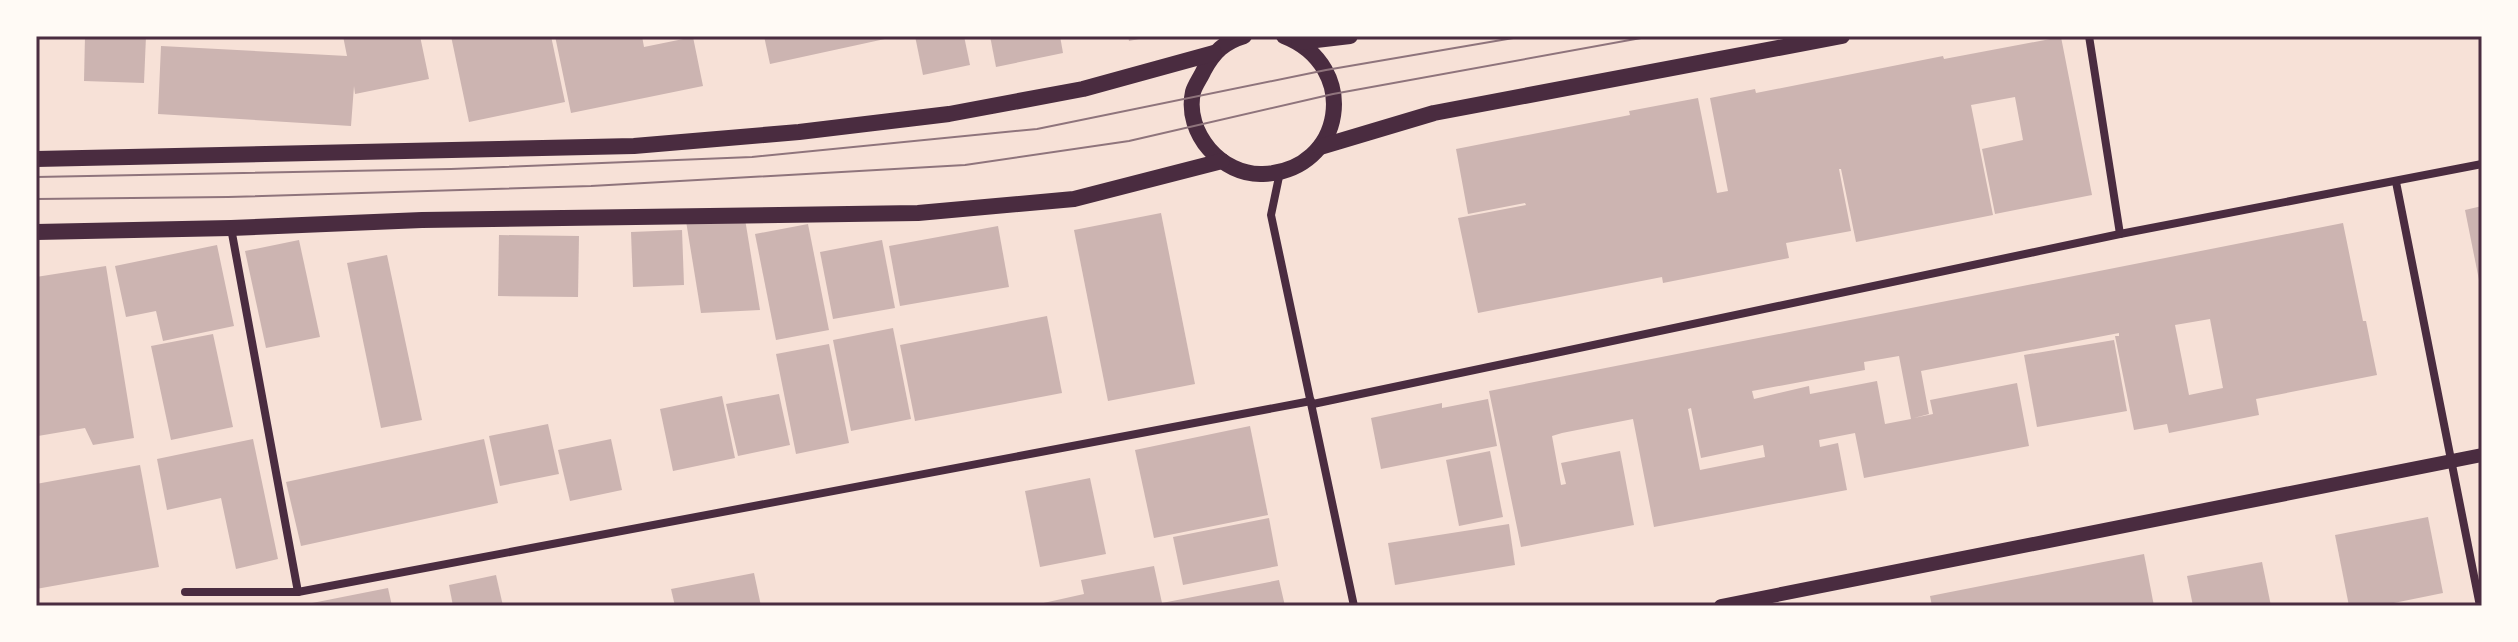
<svg xmlns="http://www.w3.org/2000/svg" width="2518" height="642" font-family="'Golos Text',sans-serif">
<rect width="100%" height="100%" fill="#f7e1d7"/>
<g fill="#ccb4b1" fill-rule="evenodd">
<polygon points="85,36 146,36 144,83 84,81"/>
<polygon points="343,36 420,36 429,79 355,94 354,86 351,126 158,114 161,46 347,56"/>
<polygon points="451,36 551,36 565,102 469,122"/>
<polygon points="555,36 642,36 644,47 693,37 703,86 571,113"/>
<polygon points="764,36 894,36 894,37 770,64"/>
<polygon points="915,36 964,36 970,65 923,75"/>
<polygon points="990,36 1060,36 1063,53 996,67"/>
<polygon points="1128,36 1149,36 1149,37 1129,41"/>
<polygon points="2061,37 2092,195 1995,214 1982,149 2023,140 2015,97 1971,105 1993,215 1856,242 1841,169 1839,169 1851,231 1786,243 1789,258 1663,283 1662,277 1478,313 1458,218 1526,205 1525,203 1468,214 1456,149 1630,115 1629,111 1698,98 1717,193 1728,191 1710,98 1755,89 1756,93 1943,56 1944,59"/>
<polygon points="2482,206 2482,289 2481,290 2465,210"/>
<polygon points="1161,213 1195,384 1108,401 1074,230"/>
<polygon points="745,219 760,310 701,313 686,221"/>
<path d="M2343,223L2363,321H2366L2377,375L2256,399L2259,415L2169,433L2167,424L2134,430L2115,336H2119V333L1921,371L1929,414L1914,418L1933,414L1930,400L2017,383L2029,446L1864,478L1855,433L1819,440L1820,447L1838,443L1847,490L1654,527L1633,419L1562,433L1552,436L1561,485L1566,484L1561,463L1620,451L1634,525L1521,547L1489,391ZM2210,319L2223,388L2189,395L2175,325ZM1899,356L1911,419L1885,424L1877,381L1810,394L1809,386L1754,399L1752,391L1865,370L1864,362ZM1691,408L1701,458L1763,445L1765,457L1700,470L1688,409Z"/>
<polygon points="808,224 829,330 776,340 755,234"/>
<polygon points="998,226 1009,287 900,306 889,246"/>
<polygon points="682,230 684,285 633,287 631,232"/>
<polygon points="499,235 579,236 578,297 498,296"/>
<polygon points="299,240 320,337 266,348 245,251"/>
<polygon points="882,240 895,308 833,319 820,252"/>
<polygon points="217,245 234,326 163,341 156,311 126,317 115,266"/>
<polygon points="387,255 422,420 381,428 347,263"/>
<polygon points="106,266 134,438 93,445 85,428 38,436 36,277"/>
<polygon points="1047,316 1062,393 915,421 900,345"/>
<polygon points="893,328 911,419 851,431 833,340"/>
<polygon points="213,334 233,427 171,440 151,346"/>
<polygon points="2114,340 2127,411 2037,427 2024,355"/>
<polygon points="829,344 849,443 796,454 776,354"/>
<polygon points="779,394 790,445 738,456 726,404"/>
<polygon points="722,396 735,458 673,471 660,409"/>
<polygon points="1488,399 1497,446 1381,469 1371,418 1442,403 1442,408"/>
<polygon points="548,424 559,474 500,486 489,436"/>
<polygon points="1250,426 1268,515 1154,538 1135,450"/>
<polygon points="253,439 278,559 236,569 221,498 167,510 157,459"/>
<polygon points="484,439 498,503 301,546 286,482"/>
<polygon points="611,439 622,490 570,501 558,450"/>
<polygon points="1490,451 1503,517 1459,526 1446,460"/>
<polygon points="140,465 159,567 36,589 36,484"/>
<polygon points="1090,478 1106,554 1040,567 1025,491"/>
<polygon points="2428,517 2443,593 2379,606 2349,606 2335,535"/>
<polygon points="1269,518 1278,566 1183,585 1173,537"/>
<polygon points="1509,524 1515,565 1395,585 1388,543"/>
<polygon points="2144,554 2154,606 1932,606 1930,596"/>
<polygon points="2262,562 2271,606 2193,606 2187,576"/>
<polygon points="1154,566 1162,603 1279,580 1285,606 1030,606 1084,594 1081,580"/>
<polygon points="754,573 761,606 675,606 671,589"/>
<polygon points="496,575 503,606 453,606 449,585"/>
<polygon points="388,588 392,606 302,606 302,605"/>
</g>
<g fill="none" stroke-linecap="round" stroke-linejoin="round">
<g stroke="#4a2c40" stroke-width="8">
<polyline points="2089,36 2120,234"/>
<polyline points="1280,172 1271,215 1354,606"/>
<polyline points="2396,182 2480,606"/>
<polyline points="231,228 298,592"/>
<polyline points="1313,404 2120,234 2482,164"/>
<polyline points="185,592 298,592 1311,401"/>
</g>
<polyline stroke="#4a2c40" stroke-width="14" points="1721,606 2482,455"/>
<g stroke="#4a2c40" stroke-width="16">
<path d="M1244,36C1224,42 1214,52 1204,70C1201,77 1195,85 1193,92C1184,133 1222,176 1263,174C1345,171 1361,66 1284,36"/>
<polyline points="1299,42 1350,36"/>
<polyline points="1320,147 1434,113 1842,36"/>
<polyline points="36,159 634,146 799,132 949,114 1083,89 1214,53"/>
<polyline points="36,232 231,228 422,220 918,213 1074,199 1222,161"/>
</g>
<g stroke="#8f747c" stroke-width="2">
<polyline points="36,177 451,169 752,157 1037,129 1326,70 1525,36"/>
<polyline points="36,199 228,197 591,186 965,165 1129,141 1333,94 1652,36"/>
</g>
</g>
<rect width="2518" height="642" fill="none" stroke="#fffaf5" stroke-width="76"/>
<rect x="38" y="38" width="2442" height="566" fill="none" stroke="#4a2c40" stroke-width="3"/>
</svg>
